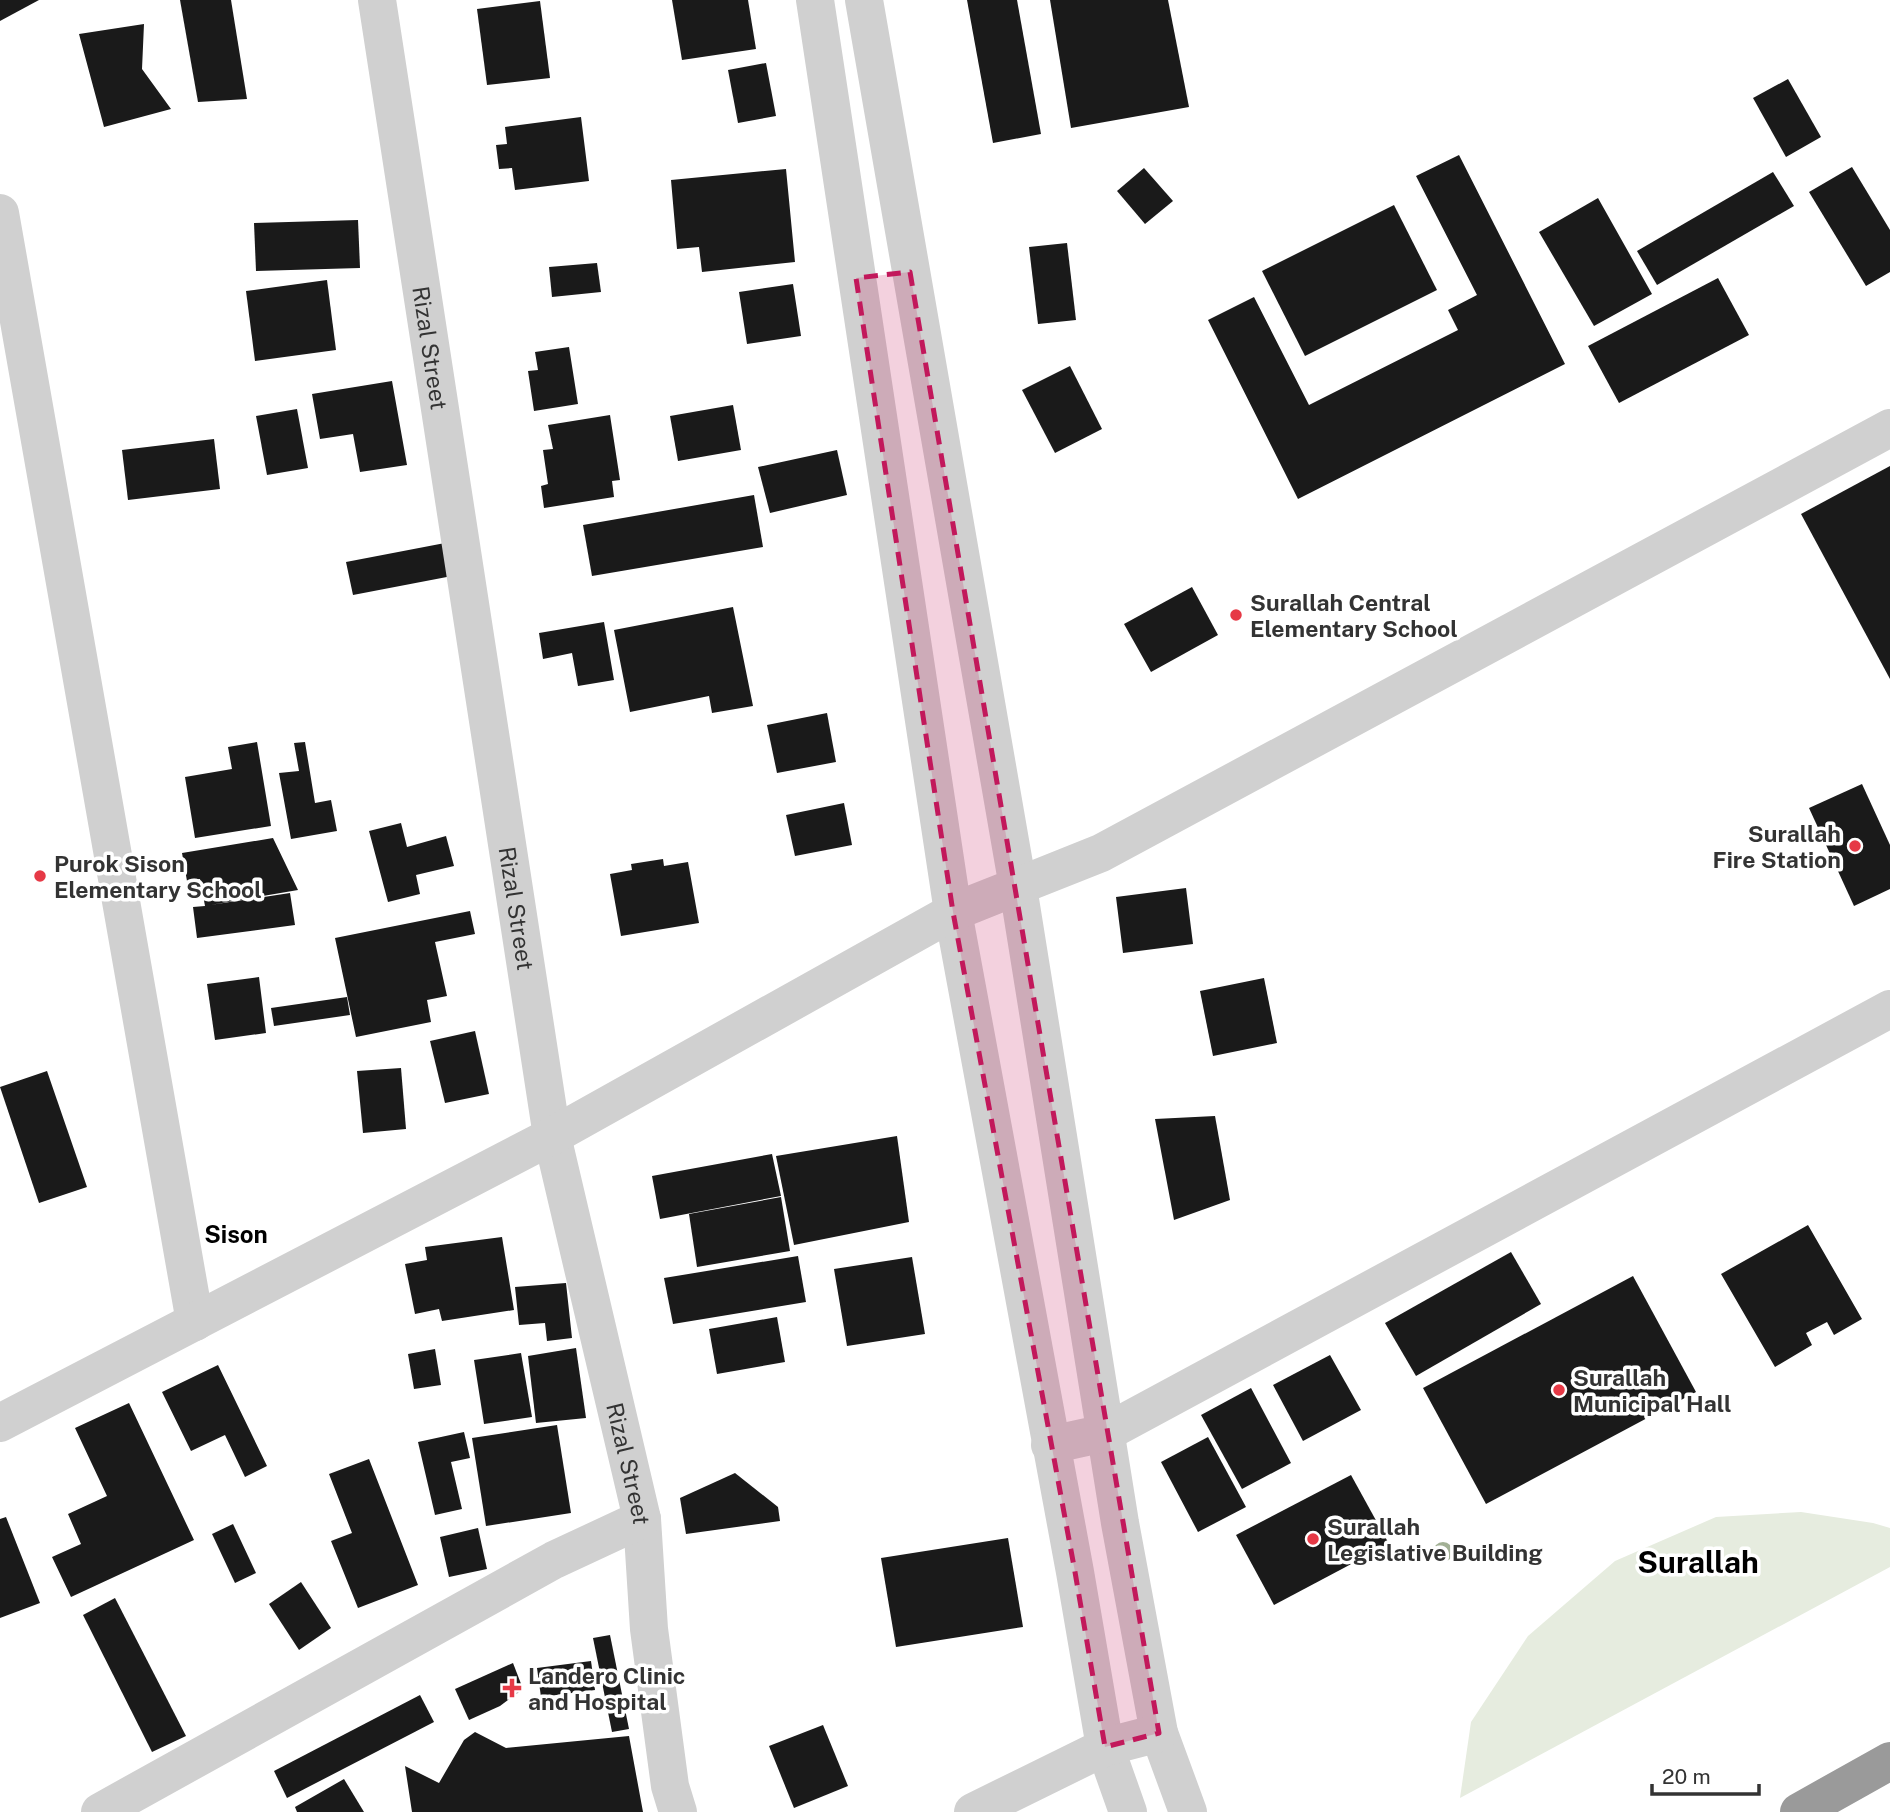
<svg xmlns="http://www.w3.org/2000/svg" width="1890" height="1812" font-family="'Public Sans',sans-serif">
<rect width="100%" height="100%" fill="#fff"/>
<polygon fill="#e6ecdf" points="1801,1512 1873,1523 1890,1528 1890,1567 1460,1798 1471,1722 1528,1636 1615,1561 1716,1517"/>
<g fill="#1a1a1a">
<polygon points="0,0 39,0 0,21"/>
<polygon points="180,0 231,0 247,99 198,102"/>
<polygon points="672,0 748,0 756,49 682,60"/>
<polygon points="967,0 1017,0 1041,134 993,143"/>
<polygon points="1050,0 1168,0 1189,107 1071,128"/>
<polygon points="540,1 550,78 487,85 477,9"/>
<polygon points="144,24 142,69 171,109 104,127 79,34"/>
<polygon points="766,63 776,116 738,123 728,70"/>
<polygon points="1788,79 1821,137 1786,157 1753,98"/>
<polygon points="581,117 589,181 515,190 512,168 499,169 496,145 507,144 505,127"/>
<polygon points="1459,155 1565,364 1298,499 1208,320 1254,297 1309,405 1458,330 1448,310 1477,295 1416,176"/>
<polygon points="1852,167 1890,230 1890,272 1866,286 1809,192"/>
<polygon points="1144,168 1173,201 1145,224 1117,191"/>
<polygon points="786,169 795,262 702,272 699,247 677,249 671,180"/>
<polygon points="1773,172 1794,206 1657,285 1637,251"/>
<polygon points="1598,198 1652,294 1594,326 1539,232"/>
<polygon points="1394,205 1437,290 1305,356 1262,271"/>
<polygon points="358,220 360,268 256,271 254,223"/>
<polygon points="1067,243 1076,320 1038,324 1029,247"/>
<polygon points="597,263 601,292 552,297 549,267"/>
<polygon points="1718,278 1749,335 1619,403 1588,346"/>
<polygon points="327,280 336,350 255,361 246,291"/>
<polygon points="793,284 801,336 747,344 739,292"/>
<polygon points="569,347 578,404 534,411 528,371 538,370 535,352"/>
<polygon points="1070,366 1102,429 1055,453 1022,390"/>
<polygon points="392,381 407,465 360,472 353,434 320,439 312,394"/>
<polygon points="733,405 741,450 678,461 670,416"/>
<polygon points="297,409 308,468 267,475 256,416"/>
<polygon points="610,415 620,480 612,481 614,497 544,508 541,486 548,484 543,450 553,449 548,425"/>
<polygon points="214,439 220,489 128,500 122,450"/>
<polygon points="837,450 847,495 770,513 758,467"/>
<polygon points="1890,466 1890,679 1801,514"/>
<polygon points="754,495 763,547 592,576 583,525"/>
<polygon points="445,543 452,576 353,595 346,562"/>
<polygon points="1192,587 1218,635 1151,672 1124,624"/>
<polygon points="733,607 753,706 712,713 709,696 630,712 614,630"/>
<polygon points="604,622 614,680 578,686 572,653 543,659 539,633"/>
<polygon points="827,713 836,762 777,773 767,725"/>
<polygon points="257,742 271,826 195,838 185,777 232,769 228,747"/>
<polygon points="305,742 315,803 331,800 337,831 291,839 279,773 299,771 294,743"/>
<polygon points="1862,784 1890,845 1890,889 1854,906 1809,808"/>
<polygon points="844,803 852,845 795,856 786,815"/>
<polygon points="401,823 407,847 446,836 454,866 416,875 420,894 388,902 369,831"/>
<polygon points="273,838 298,890 210,905 290,893 295,925 197,938 193,907 205,906 200,879 187,881 182,853"/>
<polygon points="663,859 664,866 688,862 699,923 621,936 610,874 632,870 631,864"/>
<polygon points="1186,888 1193,944 1123,953 1116,897"/>
<polygon points="470,911 475,934 435,942 447,996 427,1000 431,1022 356,1037 335,938"/>
<polygon points="259,977 266,1033 215,1040 207,984"/>
<polygon points="1264,978 1277,1043 1213,1056 1200,991"/>
<polygon points="347,997 350,1015 274,1026 271,1008"/>
<polygon points="475,1031 489,1094 445,1103 430,1041"/>
<polygon points="401,1068 406,1129 363,1133 357,1071"/>
<polygon points="47,1071 87,1187 39,1203 0,1087"/>
<polygon points="1215,1116 1230,1200 1174,1220 1155,1119"/>
<polygon points="897,1136 909,1222 794,1245 776,1156"/>
<polygon points="772,1154 781,1196 660,1219 652,1176"/>
<polygon points="781,1197 790,1251 697,1267 689,1214"/>
<polygon points="1808,1225 1862,1319 1834,1335 1827,1322 1806,1333 1812,1345 1775,1367 1721,1274"/>
<polygon points="502,1237 514,1310 442,1321 439,1309 415,1314 405,1264 427,1260 425,1247"/>
<polygon points="1511,1252 1541,1304 1416,1376 1385,1323"/>
<polygon points="798,1256 806,1302 673,1324 664,1278"/>
<polygon points="912,1257 925,1334 847,1346 834,1269"/>
<polygon points="1633,1276 1696,1392 1486,1504 1423,1388"/>
<polygon points="566,1283 572,1338 547,1341 545,1323 519,1325 515,1287"/>
<polygon points="777,1317 785,1362 717,1374 709,1329"/>
<polygon points="576,1348 586,1418 536,1423 528,1356"/>
<polygon points="435,1349 441,1385 414,1389 408,1354"/>
<polygon points="521,1353 532,1417 484,1424 474,1360"/>
<polygon points="1330,1355 1361,1410 1303,1441 1273,1385"/>
<polygon points="218,1365 267,1466 245,1477 225,1435 191,1451 162,1392"/>
<polygon points="1251,1388 1291,1463 1242,1489 1201,1415"/>
<polygon points="129,1403 194,1540 71,1597 52,1557 81,1544 68,1514 107,1496 75,1428"/>
<polygon points="557,1425 571,1513 486,1526 472,1438"/>
<polygon points="464,1432 470,1458 451,1462 462,1509 435,1515 418,1442"/>
<polygon points="1208,1437 1246,1507 1198,1532 1161,1462"/>
<polygon points="369,1459 418,1585 358,1608 331,1541 352,1533 329,1474"/>
<polygon points="735,1473 778,1507 780,1521 686,1534 680,1498"/>
<polygon points="1351,1475 1389,1544 1274,1605 1236,1535"/>
<polygon points="6,1517 40,1603 0,1618 0,1519"/>
<polygon points="233,1524 256,1573 235,1583 212,1534"/>
<polygon points="478,1528 487,1569 449,1577 440,1537"/>
<polygon points="1008,1538 1023,1627 896,1647 881,1558"/>
<polygon points="301,1582 331,1628 299,1650 269,1604"/>
<polygon points="115,1598 186,1736 152,1752 83,1615"/>
<polygon points="610,1635 629,1729 612,1732 593,1638"/>
<polygon points="591,1661 595,1690 541,1697 537,1668"/>
<polygon points="513,1663 523,1689 500,1706 469,1720 455,1689"/>
<polygon points="420,1695 434,1722 287,1798 274,1771"/>
<polygon points="823,1725 848,1786 794,1808 769,1746"/>
<polygon points="475,1732 506,1748 629,1736 643,1812 412,1812 405,1766 439,1783 464,1740"/>
<polygon points="344,1779 364,1812 297,1812 295,1807"/>
</g>
<g fill="none" stroke-linecap="round" stroke-linejoin="round">
<g stroke="#d0d0d0" stroke-width="38">
<path id="s1" d="M377,0L552,1136L642,1519L649,1629L670,1786L678,1812"/>
<polyline points="815,0 953,912 1075,1572 1105,1747 1128,1812"/>
<polyline points="864,0 1018,887 1120,1523 1159,1733 1188,1812"/>
<polyline points="0,213 195,1322"/>
<polyline points="0,1423 552,1136 953,912 1101,853 1890,428"/>
<polyline points="1050,1445 1105,1433 1890,1009"/>
<polyline points="100,1812 554,1560 642,1519"/>
<polyline points="973,1812 1105,1747 1159,1733"/>
</g>
<polyline stroke="#9a9a9a" stroke-width="38" points="1799,1812 1890,1761"/>
</g>
<circle fill="#a2b095" cx="1443" cy="1552" r="10"/>
<path fill="#c2185b" fill-opacity="0.2" stroke="#c2185b" stroke-width="5" stroke-dasharray="14 9" stroke-linejoin="round" d="M910,272L1159,1733L1105,1747L1075,1572L953,912L856,278Z"/>
<g fill="#e63946" stroke="#fff" stroke-width="2.5">
<circle cx="1236" cy="615" r="7"/>
<circle cx="1855" cy="846" r="7"/>
<circle cx="40" cy="876" r="7"/>
<circle cx="1559" cy="1390" r="7"/>
<circle cx="1313" cy="1539" r="7"/>
<path d="M508.5 1677.5h7v7h7v7h-7v7h-7v-7h-7v-7h7z"/>
</g>
<g text-anchor="middle" dominant-baseline="central" stroke-width="7" stroke-linejoin="round" paint-order="stroke">
<g font-size="23" fill="#333" stroke="#fff">
<text stroke="none"><textPath href="#s1" startOffset="352">Rizal Street</textPath></text>
<text stroke="none"><textPath href="#s1" startOffset="919">Rizal Street</textPath></text>
<text stroke="none"><textPath href="#s1" startOffset="1486">Rizal Street</textPath></text>
</g>
<g font-size="23" font-weight="bold" fill="#333" stroke="#fff" text-anchor="start">
<text x="1250" y="602">Surallah Central<tspan x="1250" dy="26">Elementary School</tspan></text>
<text x="1841" y="833" text-anchor="end">Surallah<tspan x="1841" dy="26">Fire Station</tspan></text>
<text x="54" y="863">Purok Sison<tspan x="54" dy="26">Elementary School</tspan></text>
<text x="1573" y="1377">Surallah<tspan x="1573" dy="26">Municipal Hall</tspan></text>
<text x="1327" y="1526">Surallah<tspan x="1327" dy="26">Legislative Building</tspan></text>
<text x="528" y="1675">Landero Clinic<tspan x="528" dy="26">and Hospital</tspan></text>
</g>
<g font-size="24" font-weight="bold" fill="#000" stroke="#fff">
<text x="236" y="1234">Sison</text>
</g>
<g font-size="30" font-weight="bold" fill="#000" stroke="#fff">
<text x="1698" y="1562">Surallah</text>
</g>
</g>
<path d="M1652 1784v10h107v-10" fill="none" stroke="#333333" stroke-width="3.5"/>
<text x="1662" y="1784" font-size="21" fill="#333333" stroke="#ffffff" stroke-width="5" paint-order="stroke">20 m</text>
</svg>
